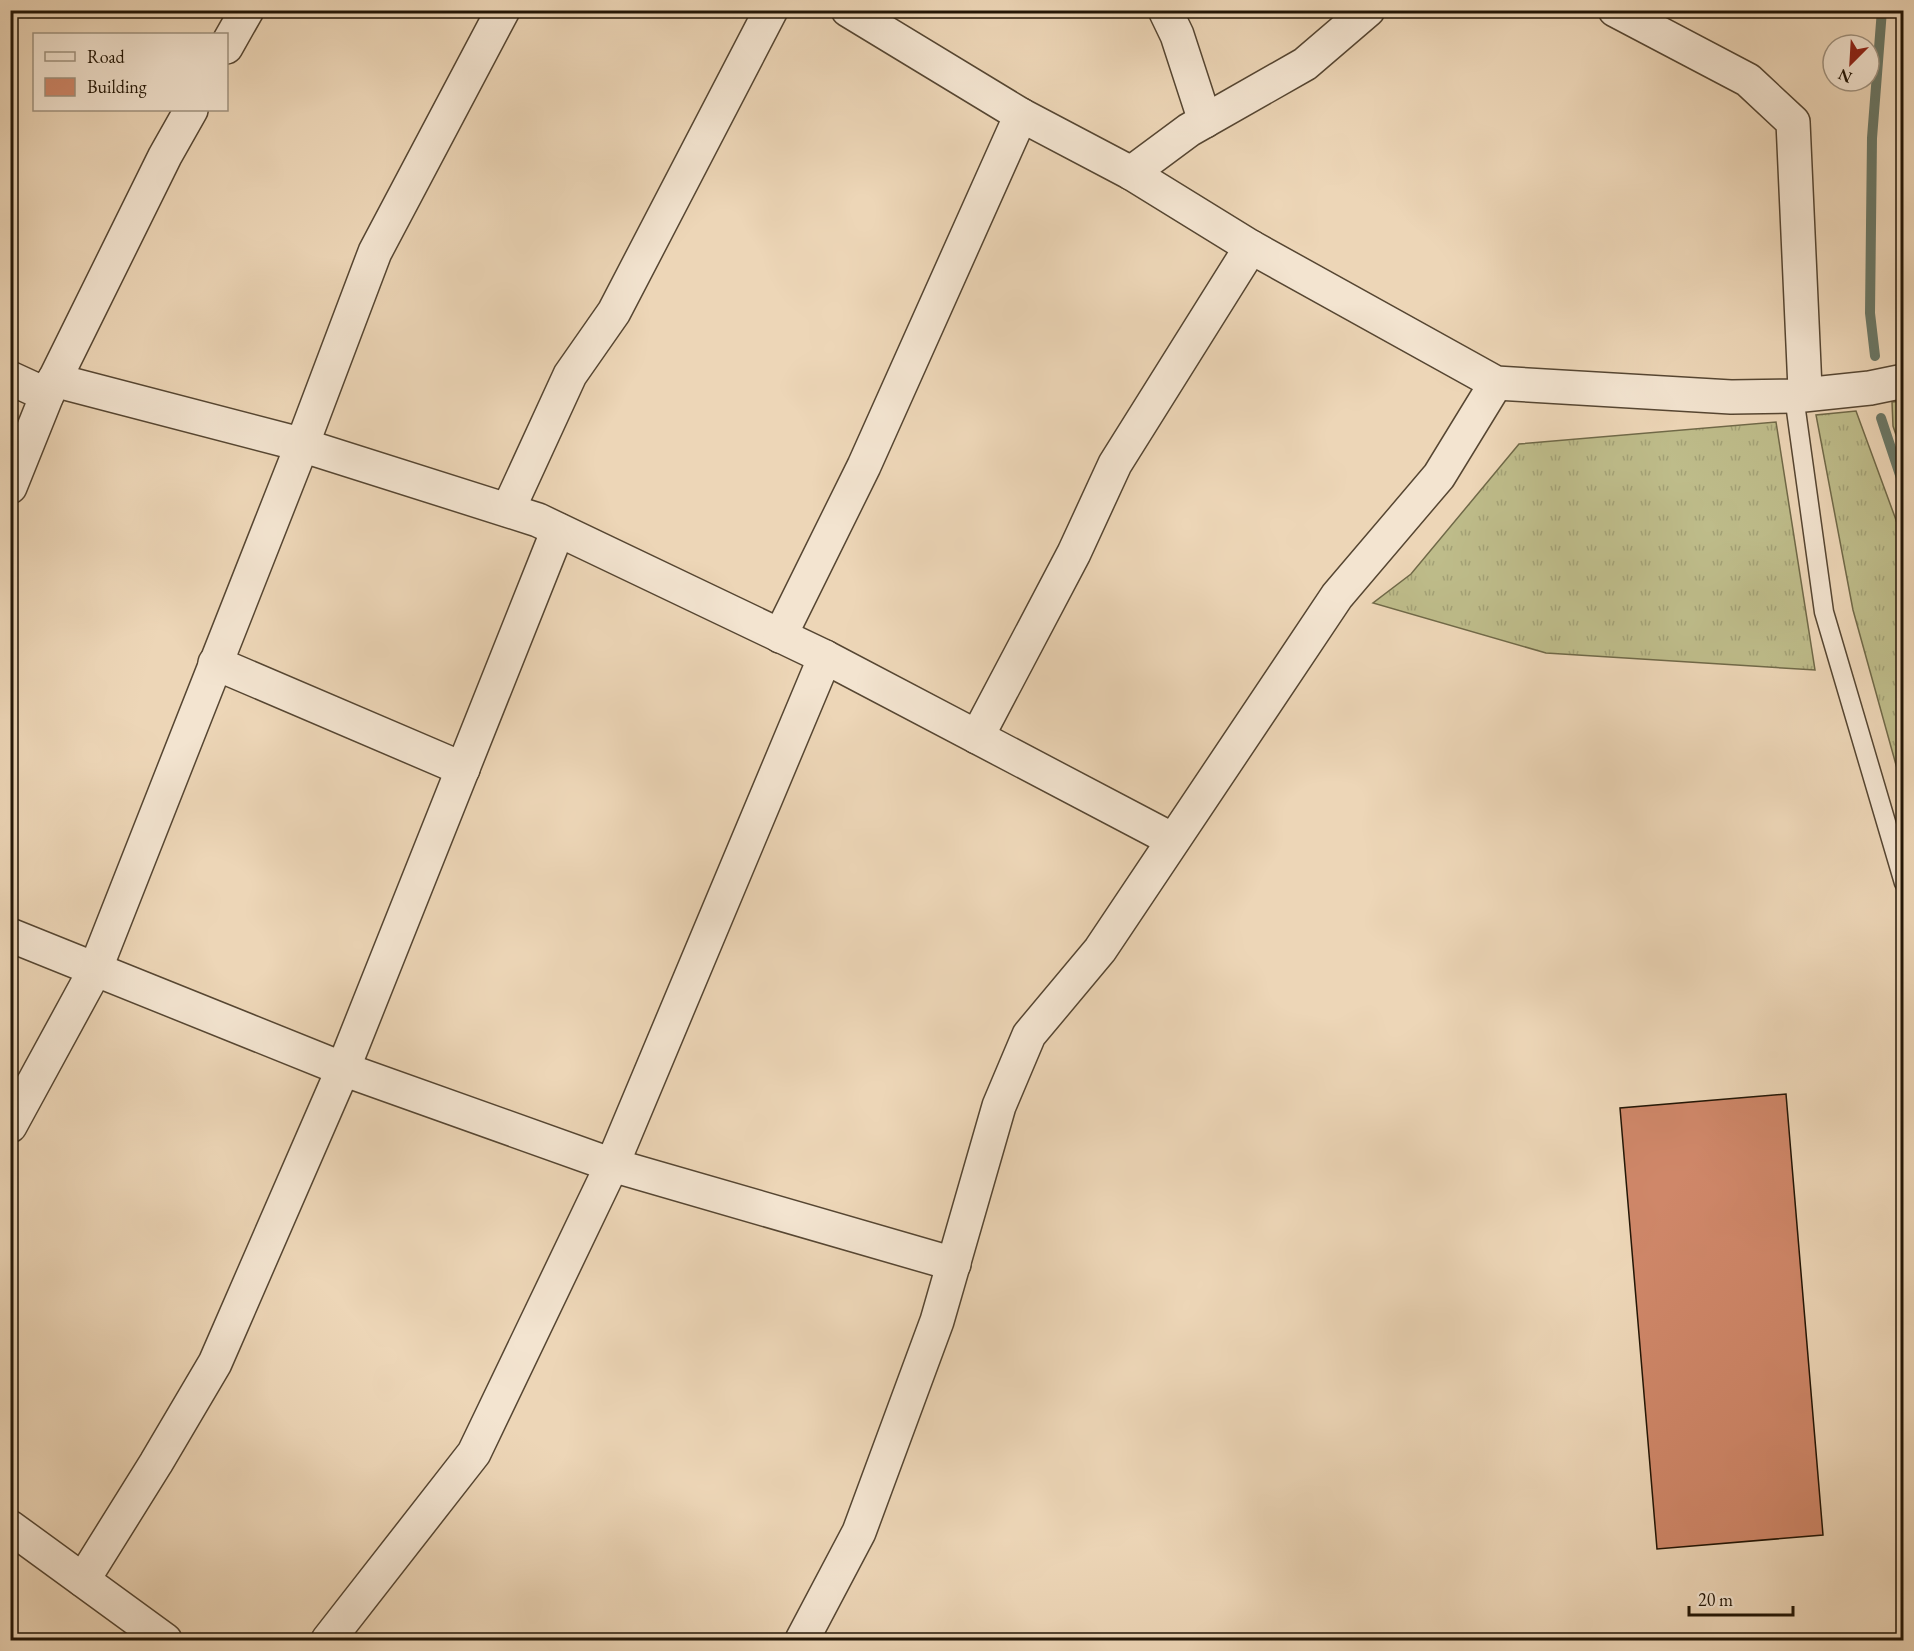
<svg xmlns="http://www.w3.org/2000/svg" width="1914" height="1651" font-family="'EB Garamond',serif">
<defs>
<pattern id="grass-tufts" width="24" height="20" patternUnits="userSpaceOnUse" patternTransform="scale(1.5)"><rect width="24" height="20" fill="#bebc8a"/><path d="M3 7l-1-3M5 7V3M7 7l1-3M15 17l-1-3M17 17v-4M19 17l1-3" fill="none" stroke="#a3a176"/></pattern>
</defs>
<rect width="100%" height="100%" fill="#edd6b7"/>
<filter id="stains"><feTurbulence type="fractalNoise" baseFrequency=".00333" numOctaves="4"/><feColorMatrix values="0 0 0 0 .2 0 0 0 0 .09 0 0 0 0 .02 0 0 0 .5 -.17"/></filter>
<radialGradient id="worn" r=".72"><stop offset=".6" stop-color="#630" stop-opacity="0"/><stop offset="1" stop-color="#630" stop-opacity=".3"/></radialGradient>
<g fill="url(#grass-tufts)" stroke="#706948" stroke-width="1.5">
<polygon points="1856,411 1903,539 1903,790 1853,610 1816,415"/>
<polygon points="1776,422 1815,670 1546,653 1373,603 1411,574 1519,444"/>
</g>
<polygon fill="#bebc8a" stroke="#706948" stroke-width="1.5" points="1903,401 1904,401 1903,455 1893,426 1892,402"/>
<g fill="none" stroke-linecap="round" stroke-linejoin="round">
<g stroke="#6a7867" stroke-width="10">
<polyline points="1875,356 1870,313 1872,138 1882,10"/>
<polyline points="1881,418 1904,487"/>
</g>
</g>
<polygon fill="#cf8769" stroke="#231606" stroke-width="1.5" points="1786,1094 1823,1535 1657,1549 1620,1108"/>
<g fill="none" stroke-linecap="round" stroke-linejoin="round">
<g stroke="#564632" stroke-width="21">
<polyline id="service" points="1794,396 1824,612 1904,883"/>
</g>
<g stroke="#564632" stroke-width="36">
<g id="minor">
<polyline points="1165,10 1177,35 1205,121"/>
<polyline points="1615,10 1748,80 1793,122 1805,389 1794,396"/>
<polyline points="226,47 247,10"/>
<polyline points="1131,173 1189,130 1305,64 1368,10"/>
<polyline points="10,378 47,395"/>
<polyline points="54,380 292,442 538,520 825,657"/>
<polyline points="10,487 47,395 165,156 191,110"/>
<polyline points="508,510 570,375 614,312 771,10"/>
<polyline points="780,636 864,466 1021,115"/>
<polyline points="215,663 463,769"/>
<polyline points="977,737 1074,553 1115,464 1251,247"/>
<polyline points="10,935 343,1069 612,1165 954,1264"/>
<polyline points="10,1126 95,970 302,445 375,252 503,10"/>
<polyline points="10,1527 165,1640"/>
<polyline points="83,1580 156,1463 215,1363 343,1069 558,530"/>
<polyline points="328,1640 474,1453 612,1165 825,657 1173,840"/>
</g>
</g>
<g stroke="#564632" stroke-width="36">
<g id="tertiary">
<polyline points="848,10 1021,115 1131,173 1251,247 1496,383 1731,397 1794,396 1870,388 1904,381"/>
<polyline points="802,1640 859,1532 937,1321 999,1106 1029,1035 1100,950 1337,596 1439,476 1496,383"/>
</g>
</g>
<use href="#service" stroke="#f3e4d0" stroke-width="18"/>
<use href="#minor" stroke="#f3e4d0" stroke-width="33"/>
<use href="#tertiary" stroke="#f3e4d0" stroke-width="33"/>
</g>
<rect width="1914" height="1651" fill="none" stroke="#edd6b7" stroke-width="36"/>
<rect x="12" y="12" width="1890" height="1627" fill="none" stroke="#231606" stroke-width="3"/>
<rect x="18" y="18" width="1878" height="1615" fill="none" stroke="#231606" stroke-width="1.5"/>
<rect x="33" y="33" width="195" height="78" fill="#f3e4d0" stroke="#a0927f" stroke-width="1.5"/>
<rect x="45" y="52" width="30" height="9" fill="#f3e4d0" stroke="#a0927f" stroke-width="1.5"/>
<text x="87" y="63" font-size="18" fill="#231606">Road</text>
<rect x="45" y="78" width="30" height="18" fill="#cf8769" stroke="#a0927f" stroke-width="1.5"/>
<text x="87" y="93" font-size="18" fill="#231606">Building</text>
<g transform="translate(1851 63) rotate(204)"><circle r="28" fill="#f3e4d0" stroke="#a0927f" stroke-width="1.5"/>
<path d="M0-4.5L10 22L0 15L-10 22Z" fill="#8f2418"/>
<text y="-9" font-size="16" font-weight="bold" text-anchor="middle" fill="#231606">N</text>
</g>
<path d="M1689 1606v9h104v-9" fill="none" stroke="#231606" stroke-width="3"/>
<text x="1698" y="1606" font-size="18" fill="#231606" stroke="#f3e4d0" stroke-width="4.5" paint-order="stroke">20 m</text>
<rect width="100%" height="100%" filter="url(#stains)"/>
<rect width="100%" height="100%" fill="url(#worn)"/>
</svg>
